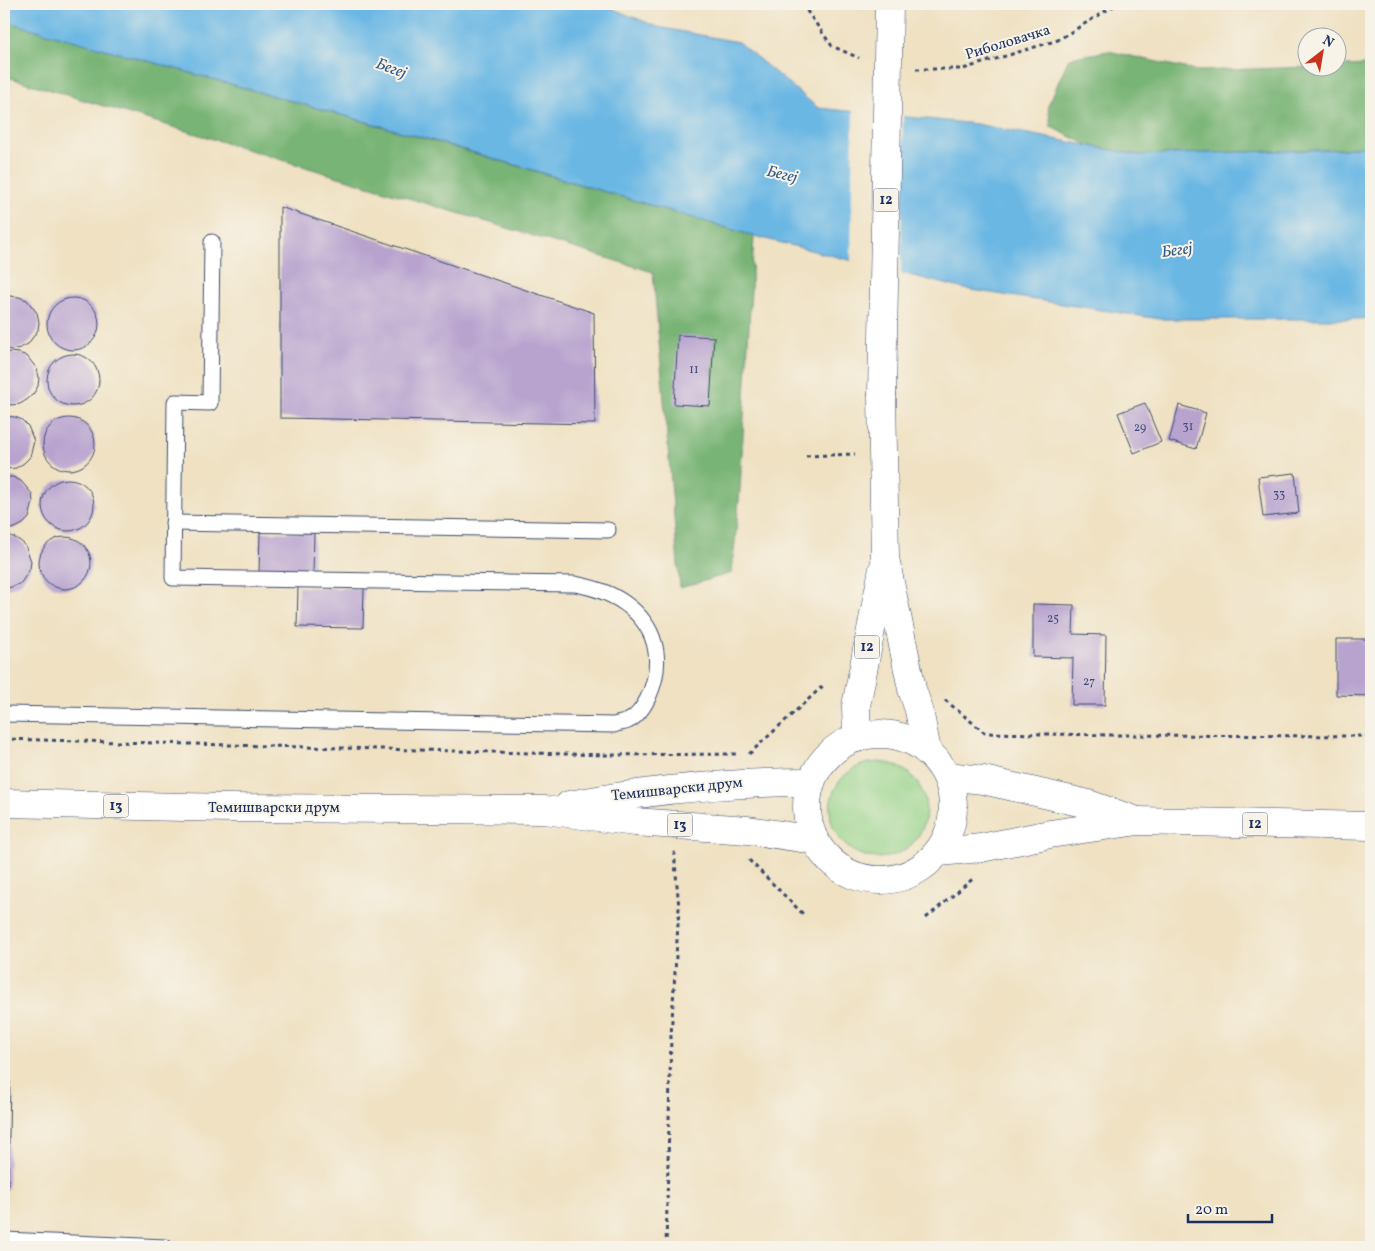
<svg xmlns="http://www.w3.org/2000/svg" width="1375" height="1251" font-family="Vollkorn,serif">
<rect width="100%" height="100%" fill="#f7f3e8"/>
<filter id="ink" filterUnits="userSpaceOnUse"><feTurbulence type="fractalNoise" baseFrequency=".02" numOctaves="2"/><feDisplacementMap in="SourceGraphic" scale="10" xChannelSelector="R" yChannelSelector="G"/><feConvolveMatrix kernelMatrix="1 2 1 2 8 2 1 2 1" color-interpolation-filters="sRGB"/></filter>
<filter id="wash" filterUnits="userSpaceOnUse"><feTurbulence type="fractalNoise" baseFrequency=".0096" numOctaves="4" result="noise"/><feDisplacementMap in="SourceGraphic" scale="20" xChannelSelector="R" yChannelSelector="G"/><feGaussianBlur stdDeviation="1.12" result="paint"/><feColorMatrix in="noise" values="0 0 0 0 0 0 0 0 0 0 0 0 0 0 0 0 0 1.4 0 .05"/><feComposite in="paint" operator="in"/></filter>
<g filter="url(#wash)">
<rect width="100%" height="100%" fill="#efe1c2"/>
<circle fill="#95d288" stroke="#588073" cx="878" cy="810" r="48"/>
<g fill="#78b474" stroke="#4a7269">
<polygon points="4,21 416,136 754,236 740,489 732,573 680,588 653,272 4,76"/>
<polygon points="1108,51 1198,71 1307,67 1338,68 1338,66 1371,65 1371,144 1345,149 1138,155 1088,145 1051,127 1048,106 1069,58"/>
</g>
<polygon fill="#6ab7e4" stroke="#4273a1" points="4,4 601,4 658,27 738,42 818,108 976,124 1138,155 1345,149 1371,144 1371,317 1361,319 1160,319 965,289 754,236 428,139 4,21"/>
<polygon fill="#efe1c2" points="853,109 903,114 901,275 851,263"/>
<g id="blocks">
<g fill="#b8a3cf">
<polygon points="280,207 594,313 595,424 280,418"/>
<polygon points="10,296 19,297 27,300 37,313 39,322 38,330 28,344 20,348 11,350 4,348 4,297"/>
<circle cx="73" cy="324" r="26"/>
<polygon points="678,335 714,337 710,406 674,404"/>
<polygon points="10,352 19,353 27,356 37,369 39,377 38,386 34,393 28,399 20,404 11,405 4,403 4,353"/>
<circle cx="73" cy="380" r="26"/>
<polygon points="1145,403 1161,442 1134,453 1118,413"/>
<polygon points="1179,405 1206,413 1196,449 1169,441"/>
<polygon points="4,416 15,417 22,420 28,426 34,441 30,457 24,463 16,468 7,469 4,469"/>
<circle cx="69" cy="444" r="26"/>
<polygon points="1295,473 1299,513 1263,517 1258,477"/>
<polygon points="4,477 13,477 21,481 32,494 33,502 29,518 23,524 15,528 6,530 4,530"/>
<circle cx="68" cy="505" r="26"/>
<polygon points="260,532 314,533 313,574 259,573"/>
<polygon points="4,535 11,536 19,540 25,545 31,561 30,569 21,583 12,587 4,588"/>
<circle cx="65" cy="563" r="26"/>
<polygon points="298,587 364,588 363,628 297,627"/>
<polygon points="1033,604 1074,605 1073,634 1106,635 1105,705 1072,705 1073,658 1033,657"/>
<polygon points="1336,639 1371,639 1371,696 1336,695"/>
<polygon points="4,1081 10,1081 8,1190 4,1189"/>
</g>
</g>
</g>
<g filter="url(#ink)">
<use href="#blocks" fill-opacity="0" stroke="#3b4a6d" stroke-width="1"/>
<g fill="none" stroke-linecap="round" stroke-linejoin="round">
<g stroke="#3b4a6d" stroke-width="17">
<g id="service">
<polyline points="173,523 608,530"/>
<path d="M4,714L614,725C618,723 624,723 628,721C637,717 644,706 648,698C663,665 659,632 631,608C614,594 596,588 575,584L173,578L175,402L210,403L212,242"/>
<polyline points="4,1240 165,1247"/>
</g>
</g>
<g stroke="#3b4a6d" stroke-width="29">
<g id="primary">
<polyline points="882,396 885,558 912,689 919,710 927,751"/>
<circle cx="880" cy="807" r="73"/>
<polyline points="857,738 856,706 883,569"/>
<polyline points="947,776 983,780 1088,804 1134,820"/>
<polyline points="4,803 229,808 545,810 635,822 748,830 814,840"/>
<path d="M569,805C648,790 730,782 811,782"/>
<polyline points="939,852 981,848 1050,834 1138,821 1371,826"/>
</g>
</g>
<g stroke="#3b4a6d" stroke-width="3" stroke-dasharray="4 4" stroke-linecap="butt">
<polyline points="802,4 832,46 859,58"/>
<polyline points="916,69 963,69 1058,40 1117,4"/>
<polyline points="806,456 855,454"/>
<polyline points="945,700 985,733 1109,735 1371,736"/>
<polyline points="4,739 606,755 738,754"/>
<polyline points="749,754 825,684"/>
<polyline points="749,860 805,916"/>
<polyline points="926,918 975,877"/>
<polyline points="666,1247 671,1036 679,908 674,851"/>
</g>
<use href="#service" stroke="#fff" stroke-width="15"/>
<use href="#primary" stroke="#fff" stroke-width="28"/>
<g stroke="#3b4a6d" stroke-width="29" stroke-linecap="butt">
<polyline id="primary-bridge" points="882,396 889,4"/>
</g>
<use href="#primary-bridge" stroke="#fff" stroke-width="28"/>
</g>
</g>
<g text-anchor="middle" dominant-baseline="central" stroke-width="4" stroke-linejoin="round" paint-order="stroke">
<g font-size="12" fill="#424c7a">
<text x="694" y="370">11</text>
<text x="1188" y="427">31</text>
<text x="1140" y="428">29</text>
<text x="1279" y="495">33</text>
<text x="1053" y="619">25</text>
<text x="1089" y="682">27</text>
</g>
<g fill="#f7f3e8" stroke="#5d6a87" stroke-width="1">
<rect x="873.5" y="188.5" width="25" height="23" rx="4"/>
<rect x="854.5" y="635.5" width="25" height="23" rx="4"/>
<rect x="103.5" y="794.5" width="25" height="23" rx="4"/>
<rect x="1242.5" y="812.5" width="25" height="23" rx="4"/>
<rect x="667.5" y="813.5" width="25" height="23" rx="4"/>
</g>
<g font-size="14" font-weight="bold" fill="#1b2f5e">
<text x="886" y="200">12</text>
<text x="867" y="647">12</text>
<text x="116" y="806">13</text>
<text x="1255" y="824">12</text>
<text x="680" y="825">13</text>
</g>
<g font-size="15" fill="#1b2f5e" stroke="#f7f3e8">
<text transform="translate(1008 43) rotate(-17)">Риболовачка</text>
<text transform="translate(677 790) rotate(-6)">Темишварски друм</text>
<text x="274" y="808">Темишварски друм</text>
</g>
<g font-size="16" font-style="italic" fill="#335886" stroke="#f7f3e8">
<text transform="translate(391 69) rotate(20)">Бегеј</text>
<text transform="translate(782 175) rotate(13)">Бегеј</text>
<text transform="translate(1177 251) rotate(-8)">Бегеј</text>
</g>
</g>
<rect width="1375" height="1251" fill="none" stroke="#f7f3e8" stroke-width="20"/>
<g transform="translate(1322 52) rotate(31)"><circle r="24" fill="#f7f3e8" stroke="#9fa5b1"/>
<path d="M0-4L9 19L0 12L-9 19Z" fill="#c8321e"/>
<text y="-8" font-size="14" font-weight="bold" text-anchor="middle" fill="#1b2f5e">N</text>
</g>
<path d="M1188 1214v8h84v-8" fill="none" stroke="#1b2f5e" stroke-width="2.5"/>
<text x="1195" y="1214" font-size="15" fill="#1b2f5e" stroke="#f7f3e8" stroke-width="4" paint-order="stroke">20 m</text>
</svg>
